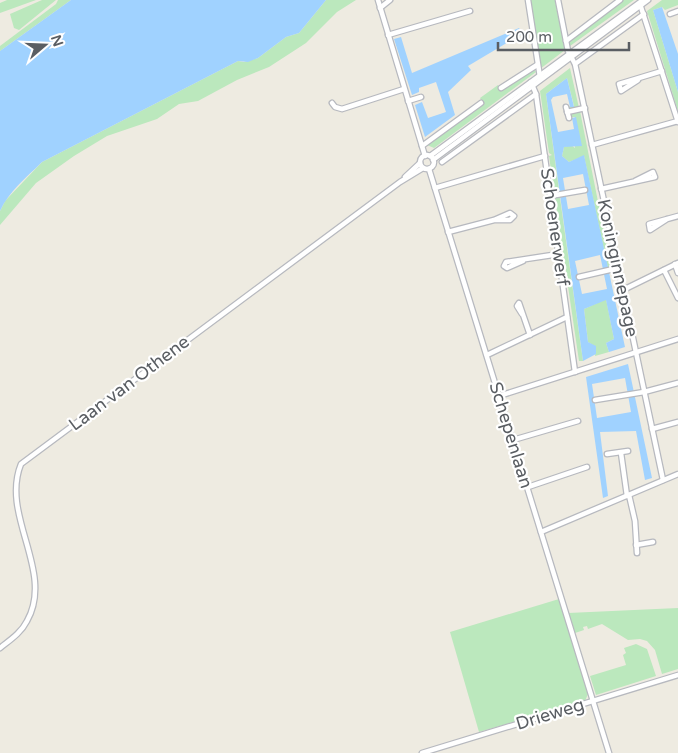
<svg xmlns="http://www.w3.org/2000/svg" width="678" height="753" font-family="'Varela Round',sans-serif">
<rect width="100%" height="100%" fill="#eeebe1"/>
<g fill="#bbe8bd">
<polygon points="7,0 36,0 0,13 0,3"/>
<polygon points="42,0 56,0 19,30 14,28 10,14"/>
<polygon points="58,0 71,0 0,51 0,46 56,4"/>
<polygon points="326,0 356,0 337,12 306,43 269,67 237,80 198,101 179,104 157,119 107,136 74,156 36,183 0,225 0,211 5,201 42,162 238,61 244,62 258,58 286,37 299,33"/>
<polygon points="530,0 555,0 565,50 540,69"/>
<polygon points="623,0 634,0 570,46 569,40"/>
<polygon points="662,0 678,0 678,5 665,10 662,7 653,10 678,92 678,111 647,11"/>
<polygon points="533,68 536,72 434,148 427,145 483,103 480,98 498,85 501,90"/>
<polygon points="570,68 579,108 569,110 568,107 574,106 567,78 546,94 559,190 554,191 549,156 552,155 549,153 540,91"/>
<polygon points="580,111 611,267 608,269 584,156 569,162 562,156 564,147 571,145 575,148 575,117 570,117 570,114"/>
<polygon points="555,198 560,198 583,361 579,361"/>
<polygon points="606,299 614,339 606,343 609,352 595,356 596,347 588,342 584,309"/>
<polygon points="559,599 588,694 585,701 479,732 450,632"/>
<polygon points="678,608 678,669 662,674 655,650 647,641 640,639 628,640 602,624 588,629 587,626 583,627 584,630 575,633 568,613"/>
<polygon points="636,644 647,649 656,676 596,695 590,676 626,665 623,655 626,653 624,648"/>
</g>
<g fill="#a0d2ff" fill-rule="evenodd">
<path d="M71,0H326L299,33L286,37L258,58L248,62L238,61L42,162C26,178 9,191 0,211V51Z"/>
<polygon points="662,7 678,54 678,92 653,10"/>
<polygon points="519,28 522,34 468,66 471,70 448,92 455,115 425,137 415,105 422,102 428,118 446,112 436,82 419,88 419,92 412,95 394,39 401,37 412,73"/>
<path d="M567,78L574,107H570L567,94L553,97L551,100L558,132L574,129L572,118L576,117L582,146L564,147L562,156L569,162L584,155L625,347L609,352L606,343L614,339L606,300L584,309L588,342L596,346V354L583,361L546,94ZM583,174L589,205L568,209L563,178ZM600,255L607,289L582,294L575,261Z"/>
<path d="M628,364L652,478L645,480L636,431L600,432L608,496L603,498L586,377ZM625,378L631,412L597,418L592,384Z"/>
</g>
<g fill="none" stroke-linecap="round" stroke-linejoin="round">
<g stroke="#b7b9bf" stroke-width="7">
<g id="minor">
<polyline points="378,0 425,156"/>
<polyline points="528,0 540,77"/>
<polyline points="558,0 568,51 575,64 663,480"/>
<polyline points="640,4 678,122"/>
<polyline points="380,8 390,0"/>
<polyline points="670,14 678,11"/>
<polyline points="388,35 470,11"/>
<polyline points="566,41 620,0"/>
<polyline points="575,64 644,14"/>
<polyline points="638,80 621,91 619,84 662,71"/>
<polyline points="531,82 536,94 575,372"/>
<polyline points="501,88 537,65"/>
<polyline points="408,101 421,97"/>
<polyline points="332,103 335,107 342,109 404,89"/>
<polyline points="566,107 569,118"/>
<polyline points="567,112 585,108"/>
<polyline points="592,145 678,121"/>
<polyline points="422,146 481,103"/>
<circle cx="427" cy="162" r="7"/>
<polyline points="430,156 643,0"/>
<polyline points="433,160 648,0"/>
<polyline points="442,162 536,94"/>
<polyline points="429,169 609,753"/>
<polyline points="405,177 420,163"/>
<polyline points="435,188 545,156"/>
<polyline points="601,189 655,177 653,172 635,181"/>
<polyline points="550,196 585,190"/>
<polyline points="667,219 650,230 649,224 678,216"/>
<polyline points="448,232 494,220 510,213 514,216 510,220 494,220"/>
<polyline points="523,261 507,268 504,266 506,262 559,254"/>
<polyline points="675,264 678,273"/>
<polyline points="664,270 678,298"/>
<polyline points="579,277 618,268"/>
<polyline points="623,290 678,263"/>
<polyline points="522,314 517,306 519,303 530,335"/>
<polyline points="487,355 567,317"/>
<polyline points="499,396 678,339"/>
<polyline points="595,400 644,392 678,383"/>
<polyline points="652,429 678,422"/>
<polyline points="513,440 578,421"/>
<polyline points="621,453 627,496"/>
<polyline points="607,454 628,451"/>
<polyline points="528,487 587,467"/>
<polyline points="629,495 635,521 637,553"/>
<polyline points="541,532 678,474"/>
<polyline points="636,545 653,542"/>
<path d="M0,648C10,640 21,633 27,621C55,571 0,516 21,464L400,182L423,168"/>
<polyline points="422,753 678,675"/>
</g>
</g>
<use href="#minor" stroke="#fff" stroke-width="4.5"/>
</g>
<g text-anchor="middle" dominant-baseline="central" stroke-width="4.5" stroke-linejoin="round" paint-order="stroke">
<g font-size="18" fill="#5a5e63" stroke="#fff">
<text transform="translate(555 227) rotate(82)">Schoenerwerf</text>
<text transform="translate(618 268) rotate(78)">Koninginnepage</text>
<text transform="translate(129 383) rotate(-37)">Laan van Othene</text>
<text transform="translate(511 435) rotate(73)">Schepenlaan</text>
<text transform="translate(550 714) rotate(-17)">Drieweg</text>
</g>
</g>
<g transform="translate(45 45) rotate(71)" stroke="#ffffff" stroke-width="4" paint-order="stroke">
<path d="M0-4L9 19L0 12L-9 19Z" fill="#5a5e63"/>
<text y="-8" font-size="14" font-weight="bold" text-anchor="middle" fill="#5a5e63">N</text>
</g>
<path d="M498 42v8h131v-8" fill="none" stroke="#5a5e63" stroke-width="2.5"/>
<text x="506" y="42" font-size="15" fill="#5a5e63" stroke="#ffffff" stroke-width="4" paint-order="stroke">200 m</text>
</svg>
